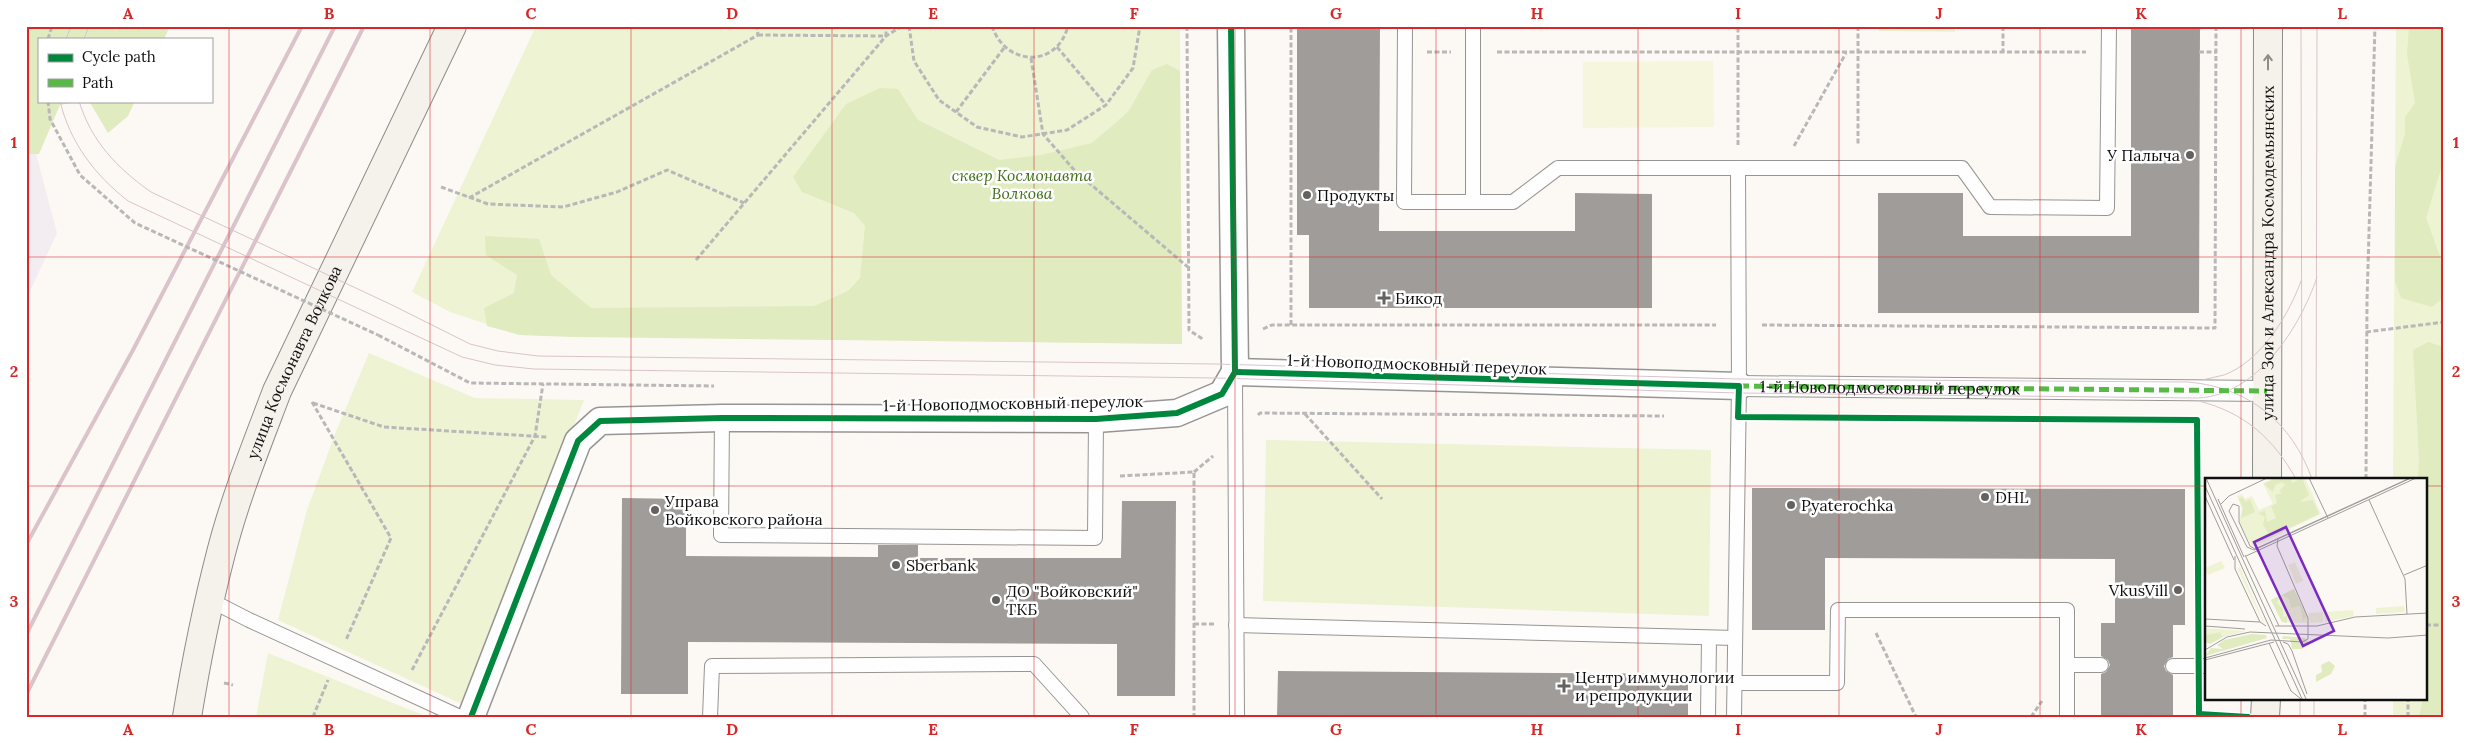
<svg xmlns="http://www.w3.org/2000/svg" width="2470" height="743" font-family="Lora,serif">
<rect width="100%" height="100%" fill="#fcf9f5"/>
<polygon fill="#f3edf2" points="26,116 57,233 26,300"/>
<g fill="#eef3d3">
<polygon points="536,26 1180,26 1182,344 520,335 450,312 412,292"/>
<polygon points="1879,26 1955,26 1955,32 1879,31"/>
<polygon points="2396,26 2444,26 2444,717 2393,717 2393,699 2426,699 2426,479 2393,479"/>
<polygon points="369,353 475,398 584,400 464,705 278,620 307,510 335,434"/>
<polygon points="1266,440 1711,450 1709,616 1263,601"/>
<polygon points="268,653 428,717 256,717"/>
</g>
<g fill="#e0ebc0">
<polygon points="26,26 170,26 164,39 39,39 39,101 83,101 60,105 39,154 26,154"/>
<polygon points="2409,26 2444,26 2444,159 2426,218 2444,267 2444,297 2432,307 2401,298 2395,282 2395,167 2405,134 2405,117 2415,103 2407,54"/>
<polygon points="1167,64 1180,71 1182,344 572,337 520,335 487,326 484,308 514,293 517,275 486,255 485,236 539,239 551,275 591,308 814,306 848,291 860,278 865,226 854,213 802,192 793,177 846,104 880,88 898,89 918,120 999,160 1041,155 1092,143 1128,112 1152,70"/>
<polygon points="89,101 135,101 128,116 108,133"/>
<polygon points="2428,342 2444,347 2444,717 2419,717 2423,699 2426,699 2426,479 2418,479 2419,459 2413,350"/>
</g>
<polygon fill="#f5f6dd" points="1713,61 1714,127 1583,128 1583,62"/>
<g fill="#a09c9a">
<polygon points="1297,26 1380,26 1379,231 1575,231 1575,193 1652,194 1652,308 1309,308 1309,235 1297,235"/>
<polygon points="2131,26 2200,26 2199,313 1878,313 1878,193 1963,193 1963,236 2131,236"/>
<polygon points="1752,488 2185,489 2185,625 2173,625 2173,657 2168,659 2164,666 2166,671 2173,675 2173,717 2101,717 2101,674 2106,672 2110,665 2108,660 2101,656 2101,623 2115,623 2115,559 1825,558 1825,630 1752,630"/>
<polygon points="622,498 686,499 686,556 878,557 878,545 918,545 918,558 1121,558 1122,501 1176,501 1175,696 1117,696 1117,644 688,642 688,694 621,694"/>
<polygon points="1278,671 1688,674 1688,717 1277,717"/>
</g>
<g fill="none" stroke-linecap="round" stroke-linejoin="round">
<g stroke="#969593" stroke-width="16">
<g id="service">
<polyline points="1405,26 1404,202 1513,202 1558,168 1962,168 1990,207 2107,208 2109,26"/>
<polyline points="1473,202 1473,26"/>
<polyline points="1235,381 1237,717"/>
<polyline points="722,418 721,535 1095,538 1096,419"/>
<polyline points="210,600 249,620 460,717"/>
<polyline points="1236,625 1735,638"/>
<polyline points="2173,666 2206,666"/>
<polyline points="1734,683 1837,683 1838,610 2067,610 2067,665 2101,665"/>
<polyline points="710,717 712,666 1034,664 1082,717"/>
<polyline points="1708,717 1709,639"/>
<polyline points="1734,717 1739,386 1738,168"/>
<polyline points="2067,717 2067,665"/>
</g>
</g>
<g stroke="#969593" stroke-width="22">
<g id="pedestrian">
<path id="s1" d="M1739,386L2267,391"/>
</g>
</g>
<g stroke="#969593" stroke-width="29">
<g id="minor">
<polyline points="1231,26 1235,372"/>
<polyline points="1235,372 1739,386"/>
<polyline points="471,717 578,441 600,421 722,418 1096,419 1177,413 1222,394 1235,372"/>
</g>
</g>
<g stroke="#8d8c8a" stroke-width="30">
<g id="secondary">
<path id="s2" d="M2267,479L2268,26"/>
<path id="s3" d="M187,717C196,662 207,607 221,553C235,498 257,444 277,391L452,26"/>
<polyline points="2265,717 2266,699"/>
</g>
</g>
<g stroke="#b9b8b8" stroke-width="3" stroke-dasharray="5 2.5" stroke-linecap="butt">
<polyline points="909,26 914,61 939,100 977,127 1022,137 1067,130 1106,105 1133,68 1140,26"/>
<path d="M992,26C1005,66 1057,69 1068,26"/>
<polyline points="1187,26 1189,330 1204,340"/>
<polyline points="1858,26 1858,145"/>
<polyline points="2003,26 2003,52"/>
<polyline points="758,35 886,36 886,26"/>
<polyline points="48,39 52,26"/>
<polyline points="1057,47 1106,105"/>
<polyline points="1427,52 1451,52"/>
<polyline points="1497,52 2086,52"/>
<polyline points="2199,52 2216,52"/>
<polyline points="1031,58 1043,134 1075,171 1189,268"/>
<polyline points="956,112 1004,48"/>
<polyline points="1738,145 1738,26"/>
<polyline points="1794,146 1846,53"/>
<polyline points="441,187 488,204 563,207 617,192 667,170 744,203"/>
<polyline points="469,198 758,35 757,26"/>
<polyline points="696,260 886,36 902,26"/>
<polyline points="1291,325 1291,26"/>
<polyline points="1762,325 2215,328 2216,26"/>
<polyline points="1263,329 1272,325 1716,325"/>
<polyline points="2366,332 2444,322"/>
<polyline points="378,335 470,383 714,386"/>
<polyline points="312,402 391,538 346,640"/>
<polyline points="313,403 384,427 547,437"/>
<polyline points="1305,414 1382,499"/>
<polyline points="1258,415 1260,413 1664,416"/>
<polyline points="1194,472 1213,456"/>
<polyline points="1120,476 1194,472 1194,717"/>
<polyline points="2366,479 2367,301 2375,26"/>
<polyline points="1194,624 1214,624"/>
<polyline points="2426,625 2444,625"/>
<polyline points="1876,633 1916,717"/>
<polyline points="412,670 535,436 543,384"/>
<polyline points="224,683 233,685"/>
<polyline points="2199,714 2235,716"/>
<polyline points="313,717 328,680"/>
<polyline points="2031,717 2042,701"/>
<polyline points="2365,717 2365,699"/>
<polyline points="2408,717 2408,699"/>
</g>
<use href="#service" stroke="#fffefe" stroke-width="14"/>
<use href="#pedestrian" stroke="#fffefe" stroke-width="20"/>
<use href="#minor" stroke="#fffefe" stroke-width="26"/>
<use href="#secondary" stroke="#f5f1eb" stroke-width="28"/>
<g stroke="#dac3ca" stroke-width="1">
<polyline points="2301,26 2302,479"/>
<polyline points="66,39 71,26"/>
<polyline points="84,39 89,26"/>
<path d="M60,101C70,143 95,175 128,201L462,357L495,365L534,369L1217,378L1738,393L2198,398C2257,395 2300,328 2317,277"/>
<path d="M79,101C91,141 117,168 151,192L392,305L470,344L498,351L538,356L1216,364L1738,379L2188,382C2248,387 2292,422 2312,479"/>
<path d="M2202,380C2209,378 2217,377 2224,375C2260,362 2289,315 2301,281"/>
<path d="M2199,401C2245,413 2273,438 2296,479"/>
<polyline points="2316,479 2317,26"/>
<polyline points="2300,717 2300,699"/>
<polyline points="2314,717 2314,699"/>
</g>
<g stroke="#dac3ca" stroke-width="4">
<polyline points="26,545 133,350 302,26"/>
<polyline points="26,635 335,26"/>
<polyline points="26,695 364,26"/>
</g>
<polyline stroke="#b9b8b8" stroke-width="3" stroke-dasharray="5 2.5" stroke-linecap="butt" points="48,101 50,119 80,175 135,223 378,335"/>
<polyline stroke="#58b947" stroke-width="5" stroke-dasharray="10 5" stroke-linecap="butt" points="1739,386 2267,391"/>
<g stroke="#fff" stroke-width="9">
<g id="cycleway">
<polyline points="1231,26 1235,372"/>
<polyline points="1235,372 1739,386 1738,417 2197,420 2199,714 2248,717"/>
<polyline points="471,717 578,441 600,421 722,418 1096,419 1177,413 1222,394 1235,372"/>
</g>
</g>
<use href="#cycleway" stroke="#00873e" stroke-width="6"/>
</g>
<defs><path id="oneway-shaft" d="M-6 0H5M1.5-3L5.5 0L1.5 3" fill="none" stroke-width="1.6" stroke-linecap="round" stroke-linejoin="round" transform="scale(1.25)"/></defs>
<use stroke="#8e8c88" href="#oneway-shaft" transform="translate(2268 62) rotate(-90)"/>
<path fill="none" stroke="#d62828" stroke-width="1" stroke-opacity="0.55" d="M229,26V717M430,26V717M631,26V717M832,26V717M1034,26V717M1235,26V717M1436,26V717M1638,26V717M1839,26V717M2040,26V717M2241,26V479M26,257H2444M26,486H2206M2426,486H2444M2241,699V717"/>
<g fill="#636260" stroke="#fff" stroke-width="2">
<circle cx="2190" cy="155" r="5"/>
<circle cx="1307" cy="195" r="5"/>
<path d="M1381.5 290.5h5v5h5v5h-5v5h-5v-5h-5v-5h5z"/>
<circle cx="1985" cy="497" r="5"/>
<circle cx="1791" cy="505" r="5"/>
<circle cx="655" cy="510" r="5"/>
<circle cx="896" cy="565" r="5"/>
<circle cx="2178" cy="590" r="5"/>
<circle cx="996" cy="600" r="5"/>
<path d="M1561.5 678.5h5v5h5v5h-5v5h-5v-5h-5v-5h5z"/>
</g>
<g text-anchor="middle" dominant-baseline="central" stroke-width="5" stroke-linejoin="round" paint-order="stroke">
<g font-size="16" fill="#101010" stroke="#fff" text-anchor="start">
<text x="2180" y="155" text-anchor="end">У Палыча</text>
<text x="1317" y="195">Продукты</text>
<text x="1395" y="298">Бикод</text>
<text x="1995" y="497">DHL</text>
<text x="665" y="501">Управа<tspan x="665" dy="18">Войковского района</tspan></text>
<text x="1801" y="505">Pyaterochka</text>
<text x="906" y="565">Sberbank</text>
<text x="2168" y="590" text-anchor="end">VkusVill</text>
<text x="1006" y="591">ДО "Войковский"<tspan x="1006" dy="18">ТКБ</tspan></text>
<text x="1575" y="677">Центр иммунологии<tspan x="1575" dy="18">и репродукции</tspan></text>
</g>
<g font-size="16" font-style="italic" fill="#416e19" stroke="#fff">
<text x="1022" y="175">сквер Космонавта<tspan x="1022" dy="18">Волкова</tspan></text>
</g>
<g font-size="16" fill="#101010" stroke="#fff">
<text stroke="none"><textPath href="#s2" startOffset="226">улица Зои и Александра Космодемьянских</textPath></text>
<text stroke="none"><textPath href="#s3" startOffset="372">улица Космонавта Волкова</textPath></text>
<text transform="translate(1417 364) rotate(2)">1-й Новоподмосковный переулок</text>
<text stroke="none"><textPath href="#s1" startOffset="151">1-й Новоподмосковный переулок</textPath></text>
<text transform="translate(1013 403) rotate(-1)">1-й Новоподмосковный переулок</text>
</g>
</g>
<g transform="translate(2205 478)">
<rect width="222" height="222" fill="#fcf9f5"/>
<path d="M70,0H100L116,36L47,69L34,45L37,31L32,18L37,16L40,21L47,18L54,32L68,26L58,5ZM16,83L20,90L3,97L0,90ZM90,84L98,103L91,106L83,87ZM35,89L58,142L59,146L32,90ZM89,111L102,139V145L77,144L66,122ZM199,128L200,134L171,136V130ZM148,132L149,138L120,144L119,134ZM118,134V144L105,145L103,135ZM0,150L41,153L18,159L15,154L0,157Z" fill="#eef3d3"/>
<path d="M71,0H89L86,2L87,5L97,0L104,17L94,24L108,22L114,36L65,59L58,46L60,39L53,35L60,33L62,44L71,40L66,28L72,25L70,17L77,15L74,13L80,7L77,4L70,7L68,14L59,6ZM37,19L41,24L45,21L50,34L36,40L38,30L34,21ZM89,111L102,139L98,143L95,128L86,130L84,121L77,117ZM74,118L72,125L78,131V139L82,138V145L77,144L66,122ZM15,154L18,159L5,166L0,164V157ZM47,156L61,157L62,160L0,178L6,170L18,171L12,167L19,162ZM78,158L100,160L104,165L97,171H87L85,161H77ZM124,183L130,188L126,196L111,204V197L117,194L116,187Z" fill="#e0ebc0"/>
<path fill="none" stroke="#9e9c99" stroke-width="1" d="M1,0L102,223M104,0L123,40M205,0L50,71L45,68L34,44V28L28,26L24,33L42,69L49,72L206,0M0,8L98,223M0,18L29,82M13,21L39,79M164,22L200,101L202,136M16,26L24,18L62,0M40,77L74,148M30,78V91L55,144L61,148M41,78L211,0M199,97L223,87M0,141L55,144M0,148L40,151M70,148H112L150,139L223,135M78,164L83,166L87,173L102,216M64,165L86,213L96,221M0,172L22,159L45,154L183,160L223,157M0,180L66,162L97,164L103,161V140L72,68L73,61M0,182L69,164"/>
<path fill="#7b2cbf" fill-opacity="0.15" stroke="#7b2cbf" stroke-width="2.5" d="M81,49L129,153L98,168L49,64Z"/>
<rect width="222" height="222" fill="none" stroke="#101010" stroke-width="2.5"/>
</g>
<rect width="2470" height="743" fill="none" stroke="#ffffff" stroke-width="55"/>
<rect x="38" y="38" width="175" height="65" fill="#ffffff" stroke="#9f9f9f"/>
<rect x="48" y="54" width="25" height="8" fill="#00873e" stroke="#9f9f9f"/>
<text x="82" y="62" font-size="15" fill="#101010">Cycle path</text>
<rect x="48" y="79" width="25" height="8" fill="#58b947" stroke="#9f9f9f"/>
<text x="82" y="88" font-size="15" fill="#101010">Path</text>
<rect x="28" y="28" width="2414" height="688" fill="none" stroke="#d62828" stroke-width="2"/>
<g font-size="16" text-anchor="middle" font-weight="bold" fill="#d62828">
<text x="128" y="19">A</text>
<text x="329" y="19">B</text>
<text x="531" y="19">C</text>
<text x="732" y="19">D</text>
<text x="933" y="19">E</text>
<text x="1134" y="19">F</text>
<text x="1336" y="19">G</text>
<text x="1537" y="19">H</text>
<text x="1738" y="19">I</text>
<text x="1939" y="19">J</text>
<text x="2141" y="19">K</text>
<text x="2342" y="19">L</text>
<text x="14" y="148">1</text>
<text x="2456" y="148">1</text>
<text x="14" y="377">2</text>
<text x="2456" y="377">2</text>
<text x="14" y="607">3</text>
<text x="2456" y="607">3</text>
<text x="128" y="735">A</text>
<text x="329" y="735">B</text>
<text x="531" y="735">C</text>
<text x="732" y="735">D</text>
<text x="933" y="735">E</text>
<text x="1134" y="735">F</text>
<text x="1336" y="735">G</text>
<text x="1537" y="735">H</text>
<text x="1738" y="735">I</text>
<text x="1939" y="735">J</text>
<text x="2141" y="735">K</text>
<text x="2342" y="735">L</text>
</g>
</svg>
